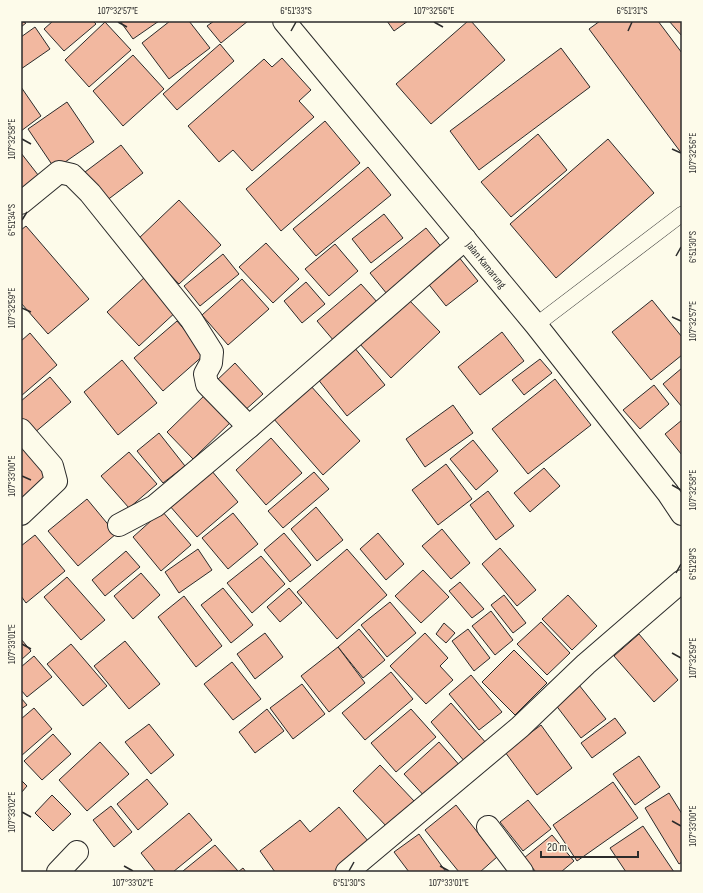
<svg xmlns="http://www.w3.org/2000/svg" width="703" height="893" font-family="'Sofia Sans Condensed',sans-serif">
<rect width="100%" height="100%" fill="#fdfbea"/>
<g fill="#f2b8a0" stroke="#2b2b2b">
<polygon points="21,21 26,23 21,27"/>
<polygon points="53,21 93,21 96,24 64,51 44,29"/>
<polygon points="120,21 159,21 133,39"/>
<polygon points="170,21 189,21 210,48 169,79 142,43"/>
<polygon points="214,21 248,21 221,43 207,26"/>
<polygon points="387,21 408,21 394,31"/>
<polygon points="468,21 471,21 505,60 431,124 396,84"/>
<polygon points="600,21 658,21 682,53 682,154 589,29"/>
<polygon points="669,21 682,21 682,36"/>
<polygon points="105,22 131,50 89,87 65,60"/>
<polygon points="35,27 50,49 21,69 21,37"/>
<polygon points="220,44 234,61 177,110 163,94"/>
<polygon points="561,48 590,87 479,170 450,131"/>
<polygon points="133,55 164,89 123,126 93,91"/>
<polygon points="282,58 311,90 299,101 314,117 252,171 233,150 219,162 188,126 264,59 272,67"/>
<polygon points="21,87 41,116 21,131"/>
<polygon points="67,102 94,142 55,169 28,129"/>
<polygon points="325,121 360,163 281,231 246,189"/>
<polygon points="538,134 567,170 511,217 481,182"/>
<polygon points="608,139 654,193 556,278 510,224"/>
<polygon points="121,145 143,173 106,201 85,172"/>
<polygon points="21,153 42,180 21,197"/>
<polygon points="368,167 391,195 316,256 293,229"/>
<polygon points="179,200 221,245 179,284 137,240"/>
<polygon points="384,214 403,238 371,263 352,239"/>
<polygon points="26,226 89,299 48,334 21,303 21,230"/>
<polygon points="426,228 443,249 387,294 370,273"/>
<polygon points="266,243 299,279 273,303 239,267"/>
<polygon points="335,244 358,271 329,296 305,269"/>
<polygon points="223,254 239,274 200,306 184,286"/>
<polygon points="458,256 478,281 446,306 426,281"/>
<polygon points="146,276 178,310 139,346 107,312"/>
<polygon points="242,279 269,309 228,345 202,315"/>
<polygon points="306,282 325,304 302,323 284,301"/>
<polygon points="361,284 378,303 334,341 317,321"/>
<polygon points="407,298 440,332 391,378 359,343"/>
<polygon points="652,300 682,337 682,355 651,380 612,332"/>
<polygon points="177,321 205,354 163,391 134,358"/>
<polygon points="502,332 524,361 480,395 458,367"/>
<polygon points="30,333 57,365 21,396 21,341"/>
<polygon points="354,347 385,385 347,416 317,378"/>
<polygon points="540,359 552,373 524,395 512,380"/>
<polygon points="122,360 157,403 118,435 84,392"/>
<polygon points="235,363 263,394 243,412 215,382"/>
<polygon points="682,368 682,407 663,384"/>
<polygon points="50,377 71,402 34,433 21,418 21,401"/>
<polygon points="555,379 591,425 528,474 492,429"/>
<polygon points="310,385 360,441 323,475 273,418"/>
<polygon points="654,385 669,404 640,429 623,410"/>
<polygon points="209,391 235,418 193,459 167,432"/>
<polygon points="453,405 473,433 425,467 406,439"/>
<polygon points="682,420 682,455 665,434"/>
<polygon points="159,433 185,466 163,483 137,451"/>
<polygon points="271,438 302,473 266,505 236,470"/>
<polygon points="473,440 498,471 476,490 450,459"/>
<polygon points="21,443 52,479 21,500"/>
<polygon points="129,452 157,484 129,508 101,476"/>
<polygon points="446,464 472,499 438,525 412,490"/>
<polygon points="544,468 560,486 530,512 514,493"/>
<polygon points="211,470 238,502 197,537 169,505"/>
<polygon points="314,472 329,489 283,528 268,511"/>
<polygon points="488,491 514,526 496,540 470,505"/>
<polygon points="87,499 116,534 78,566 48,531"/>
<polygon points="316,507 343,540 317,561 291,529"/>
<polygon points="162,511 191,545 161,571 133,537"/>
<polygon points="233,513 258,544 228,569 202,538"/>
<polygon points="442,529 470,563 451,579 422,546"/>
<polygon points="284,533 311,565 290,582 264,550"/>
<polygon points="378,533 404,564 386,580 360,549"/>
<polygon points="35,535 65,571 26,603 21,596 21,546"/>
<polygon points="500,548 536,590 517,606 482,564"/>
<polygon points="198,549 212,570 179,593 165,572"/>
<polygon points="347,549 387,595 337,639 297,592"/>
<polygon points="126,551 140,567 105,596 92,580"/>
<polygon points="261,556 285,584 252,613 227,583"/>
<polygon points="423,570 449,597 421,623 395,596"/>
<polygon points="141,573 160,595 133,619 114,596"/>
<polygon points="67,577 105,620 81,640 44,597"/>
<polygon points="460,582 484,609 472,618 449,591"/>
<polygon points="223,588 253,625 231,643 201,605"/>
<polygon points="289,588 302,603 280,622 267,607"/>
<polygon points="504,595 526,623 513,633 491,605"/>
<polygon points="568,595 597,626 572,650 542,619"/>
<polygon points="184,596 222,646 196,667 158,617"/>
<polygon points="390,602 416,633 387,657 361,625"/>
<polygon points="491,611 513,640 495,655 472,626"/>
<polygon points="541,622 570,653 547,675 517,644"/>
<polygon points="444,623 455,633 446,643 436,634"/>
<polygon points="359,629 385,660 363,678 338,647"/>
<polygon points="468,629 490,658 474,671 452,641"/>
<polygon points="265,633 283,657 255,679 237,654"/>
<polygon points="425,633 448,658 440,666 453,680 426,704 390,666"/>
<polygon points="639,634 678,680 654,702 614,656"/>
<polygon points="21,639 31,651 21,660"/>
<polygon points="125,641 160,684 129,709 94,666"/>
<polygon points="71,644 107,686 83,706 47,664"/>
<polygon points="338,647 365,683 329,712 301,676"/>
<polygon points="514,650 547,683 515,715 482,682"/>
<polygon points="34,656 52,677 27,697 21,690 21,667"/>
<polygon points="232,662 261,699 233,720 204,684"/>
<polygon points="391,672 413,699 365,740 342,713"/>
<polygon points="471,675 502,712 479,730 449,694"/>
<polygon points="302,684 325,714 293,739 270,708"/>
<polygon points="579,685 606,719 581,738 555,704"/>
<polygon points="21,698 27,705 21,709"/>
<polygon points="451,703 487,744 466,763 431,722"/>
<polygon points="34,708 52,729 21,756 21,719"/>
<polygon points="267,709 284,731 255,753 239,732"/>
<polygon points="411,709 436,737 396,772 371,743"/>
<polygon points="615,718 626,733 592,758 581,743"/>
<polygon points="149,724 174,755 151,774 125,742"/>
<polygon points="541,725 572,768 537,795 505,752"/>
<polygon points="53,734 71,754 42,780 24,761"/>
<polygon points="100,742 129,774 87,811 59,780"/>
<polygon points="439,742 462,768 427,799 404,774"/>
<polygon points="639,756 660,787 635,805 613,774"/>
<polygon points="380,765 415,802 388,828 353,791"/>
<polygon points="147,779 168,804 138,830 117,804"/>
<polygon points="21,780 27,786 21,793"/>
<polygon points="613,782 638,818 577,861 553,825"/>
<polygon points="669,793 682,814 682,862 679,864 645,808"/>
<polygon points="52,795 71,814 53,831 35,813"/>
<polygon points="528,800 551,829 523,851 500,822"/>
<polygon points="456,805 497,857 480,872 459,872 425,830"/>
<polygon points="111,806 132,832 114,847 93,820"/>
<polygon points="339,807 369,842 336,872 275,872 260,851 300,820 310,832"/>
<polygon points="189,813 212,840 173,872 156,872 141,853"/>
<polygon points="643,826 674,872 626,872 610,848"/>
<polygon points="419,834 446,872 409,872 394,852"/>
<polygon points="552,835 574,861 561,872 536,872 524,858"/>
<polygon points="215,845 238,871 184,872 183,871"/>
<polygon points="243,868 246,872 238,872"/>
</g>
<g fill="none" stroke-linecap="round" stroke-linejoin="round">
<g stroke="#2b2b2b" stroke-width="16">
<polyline id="service" points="536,325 682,214"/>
</g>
<g stroke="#2b2b2b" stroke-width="24">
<g id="minor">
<polyline points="284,21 536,325 668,493 682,514"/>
<polyline points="21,203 59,172 72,175 90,193 191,319 212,352 211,363 205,374 207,384 249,427"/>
<polyline points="21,430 52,466 56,481 21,514"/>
<polyline points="119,525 155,506 249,427 465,239"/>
<polyline points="488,827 522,872"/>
<polyline points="58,872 77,852"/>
<polyline points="347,872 520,727 586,664 682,581"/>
</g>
</g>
<use href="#service" stroke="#fdfbea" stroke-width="15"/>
<use href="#minor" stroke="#fdfbea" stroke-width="22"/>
</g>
<path fill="none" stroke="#2b2b2b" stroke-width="1.5" d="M118,22L127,27M434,22L443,27M291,31L296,22M628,31L632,22M22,139L31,144M672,149L681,153M22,220L27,212M676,256L681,247M22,308L31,312M672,317L681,321M22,476L31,480M672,485L681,490M676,573L681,564M22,644L31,649M672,653L681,658M22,812L31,817M672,821L681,826M124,866L133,871M440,866L449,871M349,871L354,862"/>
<g text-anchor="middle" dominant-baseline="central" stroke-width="3" stroke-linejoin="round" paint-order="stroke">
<g font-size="11" fill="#2b2b2b" stroke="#fdfbea">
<text transform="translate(486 265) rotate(51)">Jalan Kamarung</text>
</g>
</g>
<rect width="703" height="893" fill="none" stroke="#fdfbea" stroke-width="44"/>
<path d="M541 851v6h97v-6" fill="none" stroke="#2b2b2b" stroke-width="2"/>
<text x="547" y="851" font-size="12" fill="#2b2b2b" stroke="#fdfbea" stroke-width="3" paint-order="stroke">20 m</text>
<rect x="22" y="22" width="659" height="849" fill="none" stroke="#2b2b2b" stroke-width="1.5"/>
<g font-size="10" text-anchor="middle" fill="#2b2b2b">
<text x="118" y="14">107°32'57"E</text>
<text x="296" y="14">6°51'33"S</text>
<text x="434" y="14">107°32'56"E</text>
<text x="632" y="14">6°51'31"S</text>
<text transform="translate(11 139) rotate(-90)" y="4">107°32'58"E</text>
<text transform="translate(692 153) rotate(-90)" y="4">107°32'56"E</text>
<text transform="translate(11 220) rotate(-90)" y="4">6°51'34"S</text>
<text transform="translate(692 247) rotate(-90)" y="4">6°51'30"S</text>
<text transform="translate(11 308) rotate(-90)" y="4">107°32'59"E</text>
<text transform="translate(692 321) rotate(-90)" y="4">107°32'57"E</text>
<text transform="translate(11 476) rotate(-90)" y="4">107°33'00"E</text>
<text transform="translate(692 490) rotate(-90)" y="4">107°32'58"E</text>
<text transform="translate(692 564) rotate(-90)" y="4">6°51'29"S</text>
<text transform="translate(11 644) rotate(-90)" y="4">107°33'01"E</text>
<text transform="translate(692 658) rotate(-90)" y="4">107°32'59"E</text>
<text transform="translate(11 812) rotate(-90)" y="4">107°33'02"E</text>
<text transform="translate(692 826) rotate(-90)" y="4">107°33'00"E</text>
<text x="133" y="886">107°33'02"E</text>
<text x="349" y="886">6°51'30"S</text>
<text x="449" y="886">107°33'01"E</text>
</g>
</svg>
